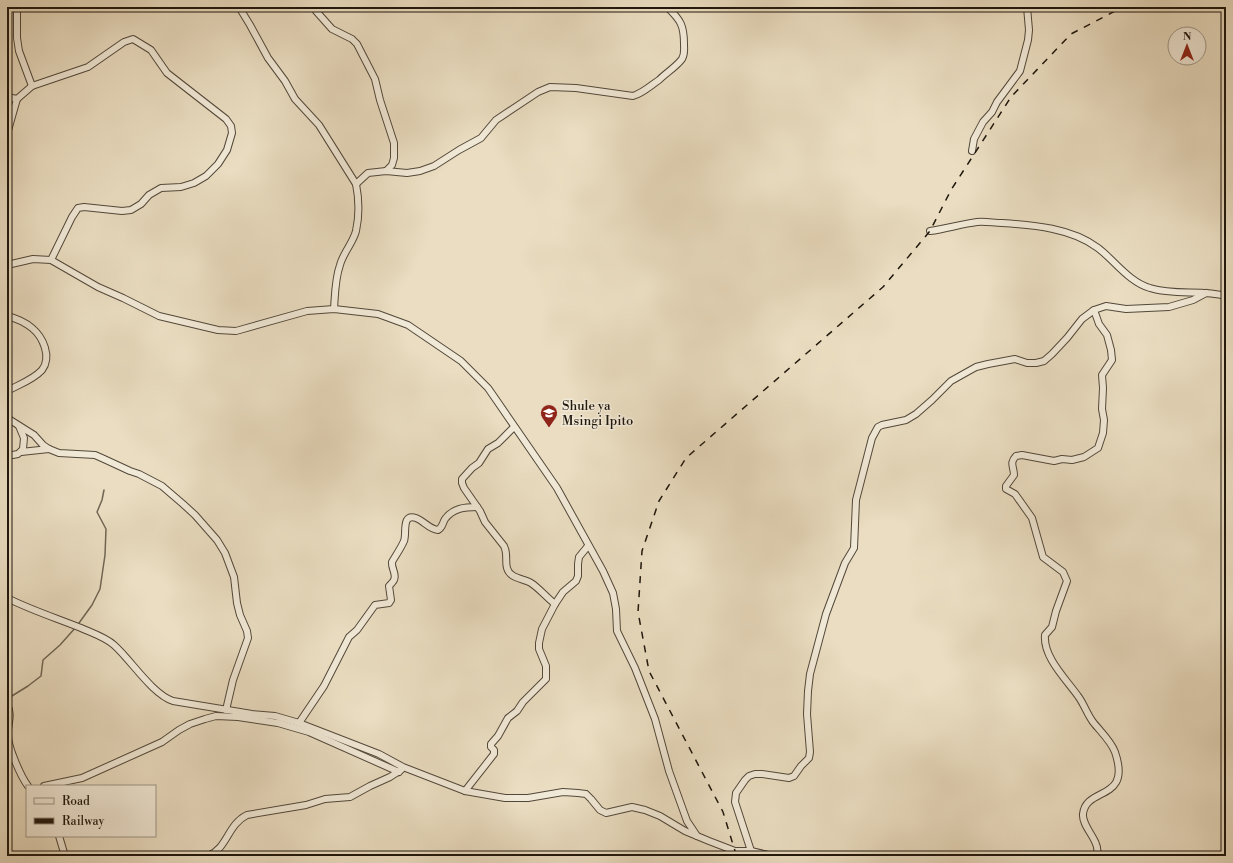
<svg xmlns="http://www.w3.org/2000/svg" width="1233" height="863" font-family="'Libre Bodoni',serif">
<rect width="100%" height="100%" fill="#eaddc1"/>
<filter id="stains"><feTurbulence type="fractalNoise" baseFrequency=".005" numOctaves="4"/><feColorMatrix values="0 0 0 0 .2 0 0 0 0 .09 0 0 0 0 .02 0 0 0 .5 -.17"/></filter>
<radialGradient id="worn" r=".72"><stop offset=".6" stop-color="#630" stop-opacity="0"/><stop offset="1" stop-color="#630" stop-opacity=".3"/></radialGradient>
<g fill="none" stroke-linecap="round" stroke-linejoin="round">
<g stroke="#6f6654" stroke-width="1.5">
<polyline points="79,623 92,605 100,589 105,555 106,529 97,512 102,500 104,490"/>
<polyline points="7,699 28,686 41,676 43,660 60,645 76,627"/>
</g>
<g stroke="#52483a" stroke-width="8">
<g id="street">
<polyline points="17,7 17,38 19,51 32,86"/>
<path d="M239,7L250,25L268,58L285,81L295,99L319,125L356,184C359,199 359,217 356,231C353,243 343,253 340,265C335,279 335,295 334,309"/>
<polyline points="314,7 316,11 332,29 352,39 357,44 375,79 380,100 394,143 394,158 392,165 386,171"/>
<polyline points="7,97 17,99"/>
<polyline points="7,134 17,99 32,86 88,67 124,42 133,39 151,50 167,73 226,119 231,126 232,133 227,150 218,164 206,176 194,183 181,187 161,188 149,195 141,204 131,210 122,211 84,207 78,208 72,217 51,260"/>
<polyline points="972,151 974,139 983,122 992,112 997,102 1020,71 1028,40 1029,30 1027,7"/>
<path d="M356,184L368,173L386,171L407,173L420,171L434,166L459,150L481,138L496,120L538,92L550,87L576,88L633,96C643,93 650,86 659,80C666,73 676,67 682,59C685,54 684,50 684,44C684,26 681,20 667,7"/>
<path d="M930,231C946,229 961,224 977,222C985,221 994,223 1002,223C1033,225 1072,228 1098,248C1115,261 1129,282 1150,288C1175,296 1202,289 1226,296"/>
<polyline points="7,265 33,259 51,260 98,287 123,298 159,316 218,330 236,331 307,311 334,309 378,314 408,325 461,361 488,388 557,488 603,571 613,593 616,609 617,631 635,668 655,719 669,771 687,821 697,836 709,841 735,851 751,851 773,856"/>
<path d="M1094,310L1099,324L1107,335L1111,350L1112,360L1102,375L1103,388L1102,409L1104,420L1103,433L1098,448L1084,457L1072,460L1062,459L1054,461L1022,455L1016,456C1009,463 1014,467 1014,475L1006,486V489L1015,494L1032,518L1043,557L1063,572L1067,581L1056,611L1052,627L1045,635C1043,657 1066,679 1078,696C1084,704 1087,714 1093,722C1100,731 1111,741 1115,752C1132,802 1086,786 1083,814C1082,824 1093,835 1096,844C1098,848 1097,852 1098,856"/>
<path d="M7,316C15,318 26,323 32,328C43,337 52,357 42,370C33,380 18,385 7,391"/>
<polyline points="7,418 34,435 43,445 49,449 59,453 95,455 104,459 130,471 139,474 162,486 183,504 195,515 217,540 225,553 234,577 237,603 240,615 247,631 248,638 233,680 226,710"/>
<path d="M514,427L498,443L488,449L479,463L472,468L462,479V483L464,488L480,511L485,522L504,546C508,554 505,562 507,568C510,579 523,578 531,583C539,588 547,598 555,604"/>
<polyline points="21,452 49,449"/>
<polyline points="7,456 18,454 23,449 24,438 19,426"/>
<path d="M7,598C31,610 56,618 81,628C92,633 105,637 114,645C131,660 152,694 173,701L252,714L275,716L299,723L379,754L403,767L465,791L505,798H528L563,792L578,793L586,794L591,799L600,810L606,813L632,807L645,810L660,816L685,831L697,836"/>
<path d="M7,704C13,716 7,724 8,736C8,747 21,777 28,786"/>
<path d="M299,723L324,686L349,637L357,630L375,605L389,603L391,600L389,586C391,584 393,582 394,580C397,574 391,568 392,562C396,555 401,548 404,541C407,534 401,513 416,518C424,521 429,529 438,530C443,527 442,524 445,519C453,508 465,507 477,507"/>
<polyline points="44,786 82,778 162,742 179,730 190,724 205,719 216,716 238,717 278,723 309,732 399,772"/>
<polyline points="465,791 494,754 494,750 491,747 491,744 498,736 508,718 517,711 523,702 546,679 546,666 539,649 539,643 542,629 555,604 563,592 576,581 578,576 578,564 579,557 588,546"/>
<polyline points="59,836 65,856"/>
<polyline points="751,851 735,802 736,793 745,780 749,776 755,774 762,774 789,778 794,776 801,766 809,758 810,752 807,714 808,691 810,674 826,614 845,563 854,548 856,500 872,438 878,427 882,425 906,420 916,414 932,400 951,381 976,367 988,364 1015,359 1027,363 1036,363 1044,361 1052,354 1067,338 1082,319 1094,310 1106,306 1126,309 1169,307 1193,300 1206,293"/>
<path d="M208,856C228,848 227,825 247,815L306,805L325,799L350,797L370,786L390,777L401,770"/>
</g>
</g>
<use href="#street" stroke="#f1e9d7" stroke-width="6"/>
<polyline stroke="#1f170d" stroke-width="1.5" stroke-dasharray="7 7" stroke-linecap="butt" points="735,856 735,851 723,812 649,671 638,612 642,551 659,501 686,458 883,287 930,231 951,190 1011,97 1071,34 1123,7"/>
</g>
<defs>
<g id="school-pin" transform="scale(0.9)"><path d="M0 17L-7.5 6A9.5 9.5 0 1 1 7.5 6Z" fill="#8f2418" stroke="#f1e9d7"/><path d="M0-5L7-2L0 1L-7-2ZM-4 1L0 2.5L4 1V4Q0 6-4 4Z" fill="#fff"/></g>
</defs>
<g fill-rule="evenodd">
<use href="#school-pin" x="549" y="413"/>
</g>
<g text-anchor="middle" dominant-baseline="central" stroke-width="3" stroke-linejoin="round" paint-order="stroke">
<g font-size="13" fill="#1f170d" stroke="#f1e9d7" text-anchor="start">
<text x="562" y="406">Shule ya<tspan x="562" dy="15">Msingi Ipito</tspan></text>
</g>
</g>
<rect width="1233" height="863" fill="none" stroke="#eaddc1" stroke-width="24"/>
<rect x="8" y="8" width="1217" height="847" fill="none" stroke="#1f170d" stroke-width="2"/>
<rect x="12" y="12" width="1209" height="839" fill="none" stroke="#1f170d"/>
<rect x="26" y="785" width="130" height="52" fill="#f1e9d7" stroke="#9d9586"/>
<rect x="34" y="798" width="20" height="6" fill="#f1e9d7" stroke="#9d9586"/>
<text x="62" y="805" font-size="12" fill="#1f170d">Road</text>
<rect x="34" y="818" width="20" height="6" fill="#1f170d" stroke="#9d9586"/>
<text x="62" y="825" font-size="12" fill="#1f170d">Railway</text>
<g transform="translate(1187 46)"><circle r="19" fill="#f1e9d7" stroke="#9d9586"/>
<path d="M0-3L7 15L0 10L-7 15Z" fill="#8f2418"/>
<text y="-6" font-size="11" font-weight="bold" text-anchor="middle" fill="#1f170d">N</text>
</g>
<rect width="100%" height="100%" filter="url(#stains)"/>
<rect width="100%" height="100%" fill="url(#worn)"/>
</svg>
